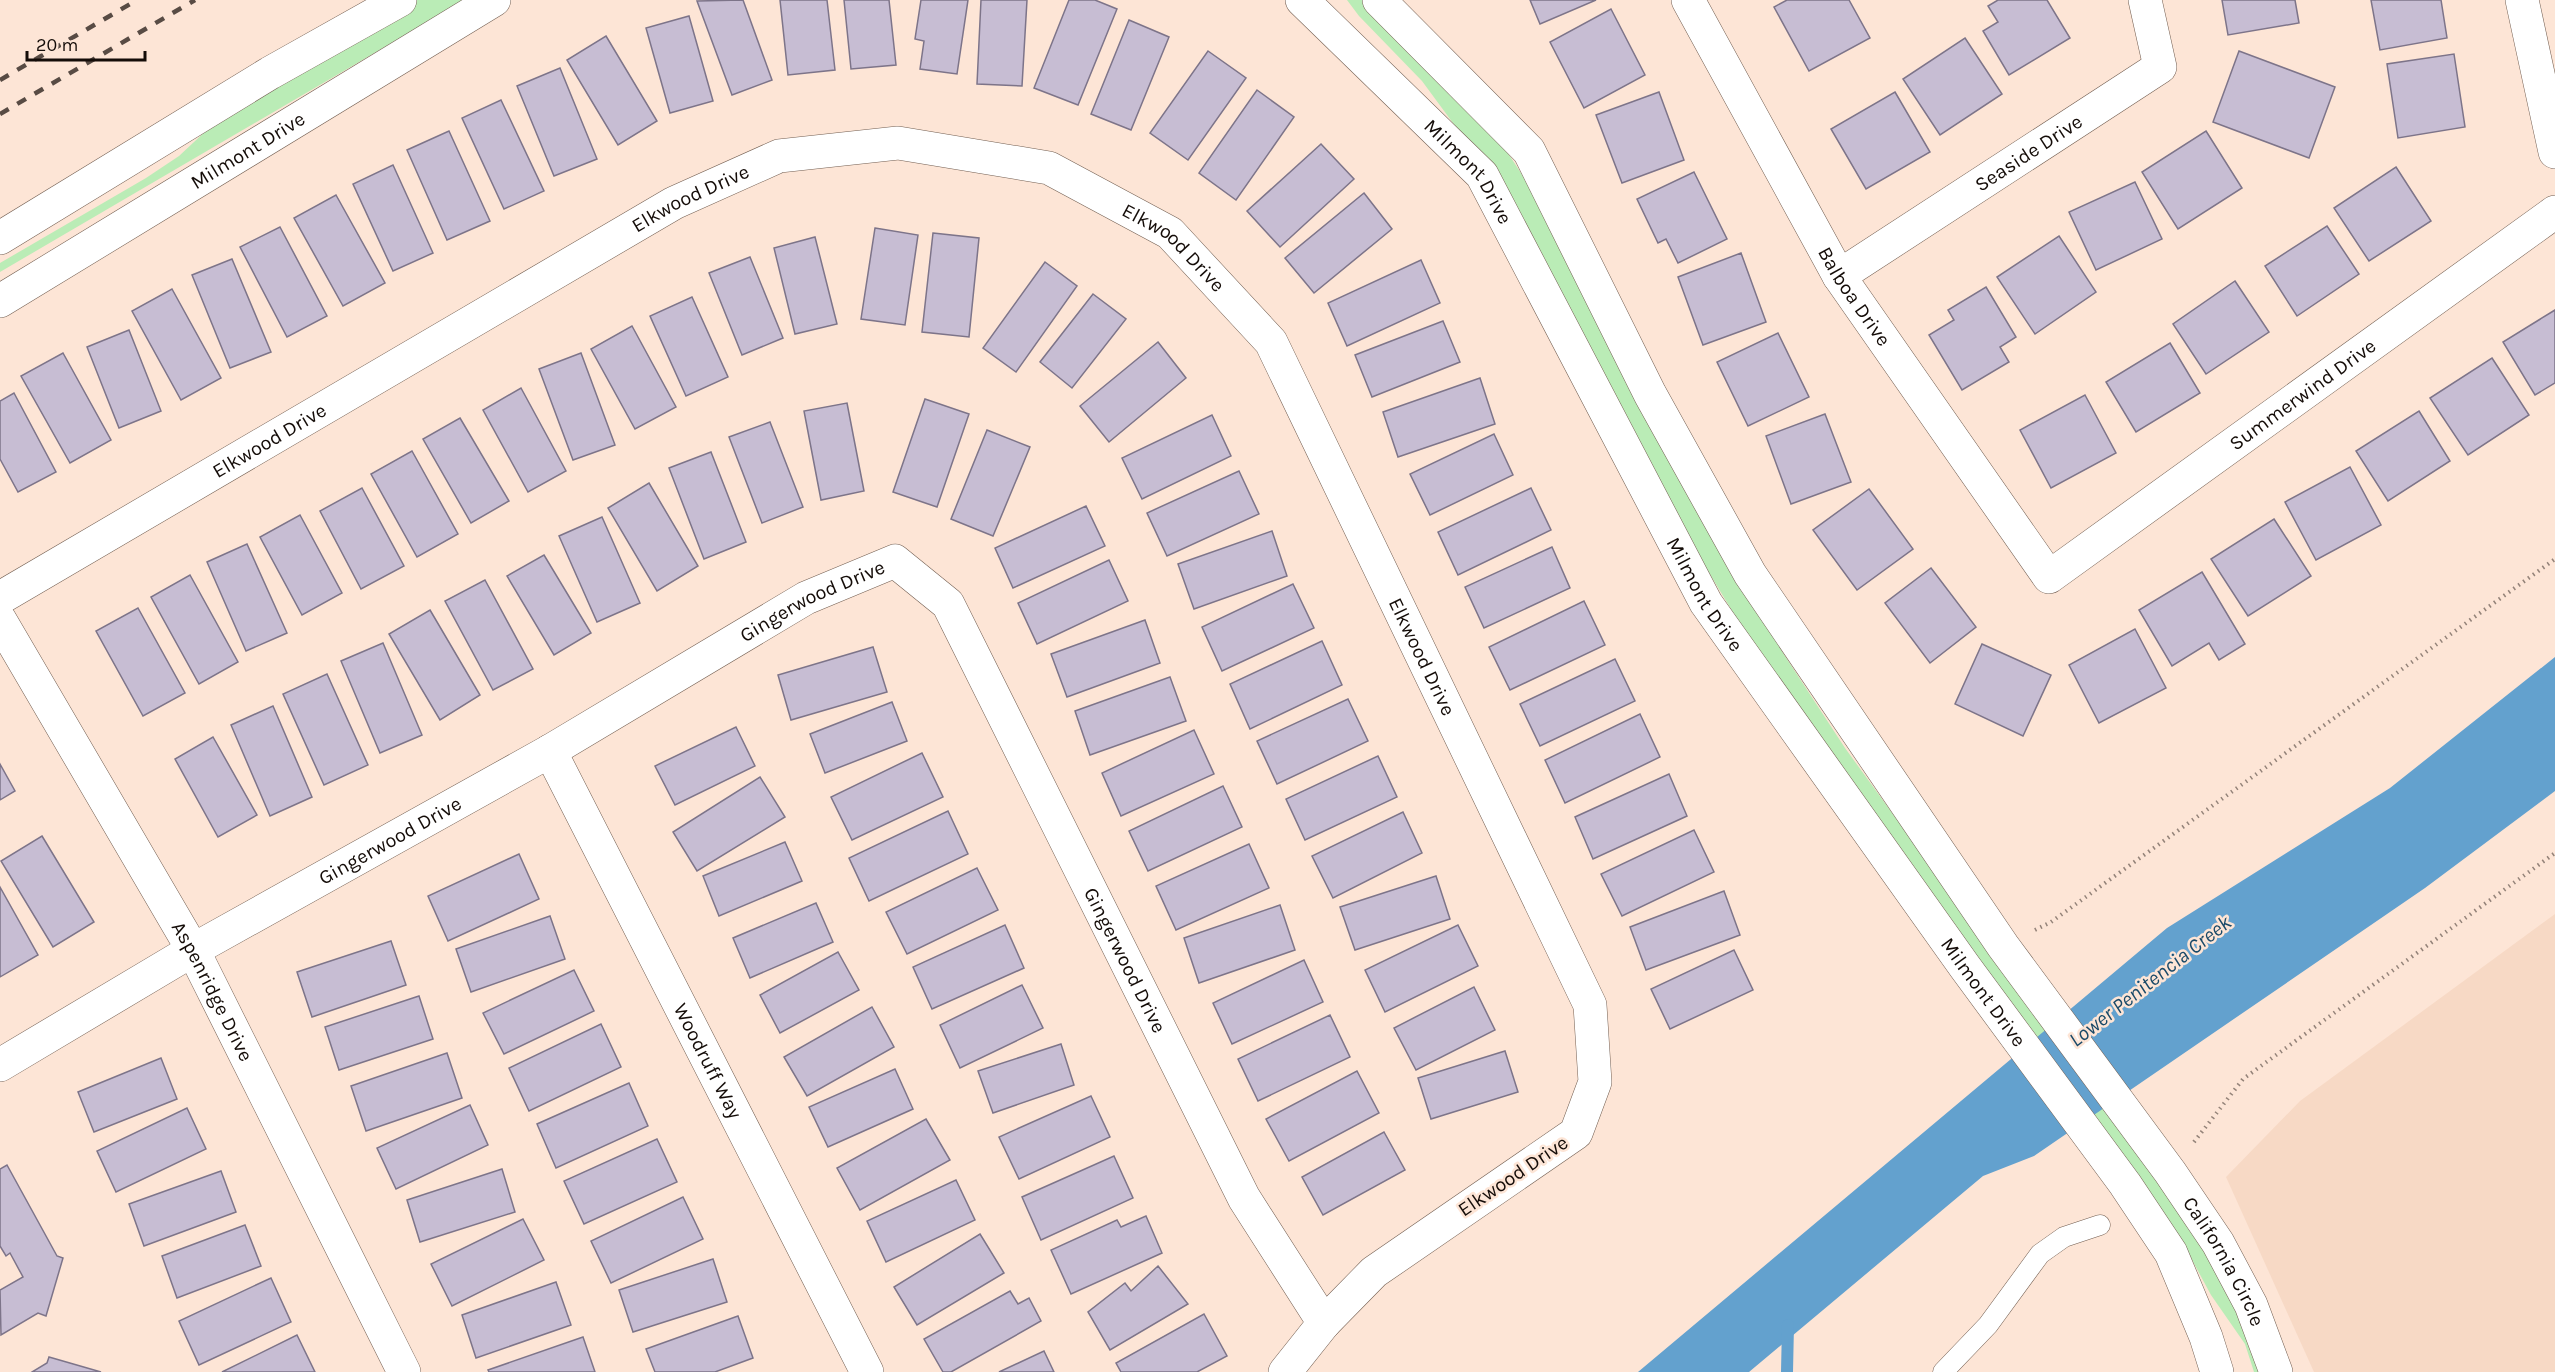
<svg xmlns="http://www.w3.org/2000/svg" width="2555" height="1372" font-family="Karla,sans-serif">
<rect width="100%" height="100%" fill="#fde5d6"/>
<polygon fill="#f7d9c5" points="2555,914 2555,1372 2314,1372 2226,1177 2300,1101"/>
<g fill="#baecb6">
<polygon points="409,0 465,0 0,272 0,263 146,178 179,156 224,114"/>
<polygon points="1347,0 1369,0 1494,132 1521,173 1549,221 1736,576 1785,656 1845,748 2216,1259 2261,1372 2254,1372 2245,1344 2211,1295 2178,1234 2124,1157 1862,802 1740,624 1691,543 1492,176 1422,81 1359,16"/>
</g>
<polygon fill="#63a1ce" points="2555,657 2555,791 2425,888 2034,1156 1983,1176 1749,1372 1638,1372 2167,928 2390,788"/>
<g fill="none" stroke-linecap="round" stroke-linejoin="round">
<polyline stroke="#63a1ce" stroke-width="12" points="1787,1372 1788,1325"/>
</g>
<g fill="#c7bdd3" stroke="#7d7489" stroke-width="1.5">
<polygon points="743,0 772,80 732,95 697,1"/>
<polygon points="780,0 827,0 835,70 788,75"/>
<polygon points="844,0 889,0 896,65 851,69"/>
<polygon points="921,0 968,0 957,74 920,69 924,41 915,39"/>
<polygon points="981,0 1027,0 1022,86 977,84"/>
<polygon points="1069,0 1095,0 1117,9 1078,105 1034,88"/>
<polygon points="1530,0 1596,0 1540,24"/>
<polygon points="1787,0 1849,0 1870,38 1809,71 1774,7"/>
<polygon points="1998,0 2047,0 2070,38 2009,75 1983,31 1998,22 1988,6"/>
<polygon points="2222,0 2295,0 2299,23 2228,35"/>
<polygon points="2371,0 2441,0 2447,38 2380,50"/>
<polygon points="1611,9 1645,75 1584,108 1550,42"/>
<polygon points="689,16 713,101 670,113 646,28"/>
<polygon points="1129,20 1169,37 1131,130 1091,114"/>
<polygon points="606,36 657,121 618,145 567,60"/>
<polygon points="1965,38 2002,94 1940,135 1903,79"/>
<polygon points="1208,51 1246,78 1188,160 1150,133"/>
<polygon points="2239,51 2335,87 2309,158 2213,122"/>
<polygon points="2454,54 2465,127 2398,138 2387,64"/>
<polygon points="560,68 597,159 554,176 517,86"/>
<polygon points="1257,90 1294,117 1236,200 1199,173"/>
<polygon points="1659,92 1684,160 1622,183 1596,115"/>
<polygon points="1895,92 1930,152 1866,189 1831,129"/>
<polygon points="501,100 544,191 504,209 462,118"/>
<polygon points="449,131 490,221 447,240 407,150"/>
<polygon points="2206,131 2242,188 2178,229 2142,172"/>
<polygon points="1321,144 1354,179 1280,247 1247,211"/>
<polygon points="393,165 433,253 393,271 353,184"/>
<polygon points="2396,167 2431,221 2369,261 2334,208"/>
<polygon points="1694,172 1727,239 1678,263 1666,239 1658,243 1637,199"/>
<polygon points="2135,182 2162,239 2096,270 2069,212"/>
<polygon points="1364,193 1392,229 1314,293 1285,258"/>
<polygon points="336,195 385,283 343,306 294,218"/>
<polygon points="2327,226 2359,274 2297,316 2265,266"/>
<polygon points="280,227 327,316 287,337 240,247"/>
<polygon points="875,228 918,235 905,325 861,319"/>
<polygon points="933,233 979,238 969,337 922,332"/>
<polygon points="2059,236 2096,292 2035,334 1997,277"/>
<polygon points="815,237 837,324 795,334 774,248"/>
<polygon points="1741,253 1766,322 1703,345 1678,277"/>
<polygon points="750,257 783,338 742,355 709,273"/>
<polygon points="232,259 271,352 230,368 192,275"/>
<polygon points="1421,260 1440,303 1347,346 1328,303"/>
<polygon points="1045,262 1077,286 1016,372 983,348"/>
<polygon points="2235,281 2269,332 2206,374 2173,324"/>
<polygon points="1986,287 2016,337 2000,347 2009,362 1962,390 1929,335 1954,320 1948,310"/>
<polygon points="172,289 221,378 181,400 132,311"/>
<polygon points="1093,294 1126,319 1072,388 1040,362"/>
<polygon points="692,297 728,377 686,396 650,316"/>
<polygon points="2555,310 2555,383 2535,395 2503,342"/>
<polygon points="1443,321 1460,362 1372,397 1355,355"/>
<polygon points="632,326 676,407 635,429 591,349"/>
<polygon points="129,330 161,411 119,428 87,347"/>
<polygon points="1778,333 1809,397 1748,426 1717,362"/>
<polygon points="1158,342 1186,378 1109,442 1080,406"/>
<polygon points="2170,343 2200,393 2136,432 2106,382"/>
<polygon points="63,353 111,440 70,463 21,376"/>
<polygon points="581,353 615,445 573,460 539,369"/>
<polygon points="2492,358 2529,415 2468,455 2430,398"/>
<polygon points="1480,378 1495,424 1398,457 1383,412"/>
<polygon points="521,388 566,471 528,492 483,410"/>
<polygon points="14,393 56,472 18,492 0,459 0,401"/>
<polygon points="2085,395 2116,453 2051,488 2020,430"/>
<polygon points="925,399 969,414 937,507 893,492"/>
<polygon points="847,403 864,491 821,500 804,411"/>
<polygon points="2419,411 2450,461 2388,501 2356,451"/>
<polygon points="1825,414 1851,482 1791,504 1766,436"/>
<polygon points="1212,415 1231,456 1142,499 1122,458"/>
<polygon points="460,418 509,501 471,523 423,439"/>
<polygon points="770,422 803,507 762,523 729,437"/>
<polygon points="987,430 1030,447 993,536 951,519"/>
<polygon points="1494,434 1513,475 1430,515 1410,474"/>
<polygon points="412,451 458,534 417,557 371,474"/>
<polygon points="711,452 746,542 704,559 669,468"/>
<polygon points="2350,467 2381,525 2316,560 2285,502"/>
<polygon points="1239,471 1259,514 1167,556 1147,513"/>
<polygon points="649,483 698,566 657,591 608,508"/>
<polygon points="362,488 404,566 361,589 320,511"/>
<polygon points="1531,488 1551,530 1458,575 1438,532"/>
<polygon points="1869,489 1913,549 1857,590 1813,530"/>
<polygon points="1086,506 1105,546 1013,588 995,548"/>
<polygon points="300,515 342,593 302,615 260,537"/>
<polygon points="602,517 640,603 597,622 559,536"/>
<polygon points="2274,519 2311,576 2248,616 2211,559"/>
<polygon points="1272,531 1287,576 1194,609 1178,564"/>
<polygon points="247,544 287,633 246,651 207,562"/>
<polygon points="1552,547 1570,588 1484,628 1465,587"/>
<polygon points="544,555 591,633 554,655 507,576"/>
<polygon points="1109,560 1128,601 1037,644 1018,603"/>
<polygon points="1931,568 1976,627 1930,663 1885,603"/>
<polygon points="2202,572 2245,644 2219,660 2209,643 2172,666 2139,610"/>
<polygon points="190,575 238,662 199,684 151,597"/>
<polygon points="485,580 533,669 493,690 445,601"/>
<polygon points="1293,584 1314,628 1222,671 1202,627"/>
<polygon points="1584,601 1605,645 1510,690 1489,647"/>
<polygon points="138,608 185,693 143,716 96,631"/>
<polygon points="430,610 480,695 440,720 389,634"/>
<polygon points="1145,620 1160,663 1067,697 1051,654"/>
<polygon points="2135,629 2166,688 2099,723 2069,665"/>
<polygon points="1322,641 1342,685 1250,729 1230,684"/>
<polygon points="383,643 422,735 380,753 341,661"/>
<polygon points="1982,644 2051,675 2023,736 1955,704"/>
<polygon points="873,647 887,692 791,720 778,675"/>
<polygon points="1615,659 1635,701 1540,746 1520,704"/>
<polygon points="327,674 368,765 324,785 283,694"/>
<polygon points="1170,677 1186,721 1090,755 1075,711"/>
<polygon points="1348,699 1368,741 1277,784 1257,741"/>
<polygon points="892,702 907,741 825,773 810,734"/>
<polygon points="273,706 312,797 270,816 231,725"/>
<polygon points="1640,714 1660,757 1565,803 1545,760"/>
<polygon points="736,727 755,766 675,805 655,766"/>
<polygon points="1194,730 1214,774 1121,816 1102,773"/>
<polygon points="213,737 257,815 218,837 175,759"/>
<polygon points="922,753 943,797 852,840 831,797"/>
<polygon points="1378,756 1397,797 1305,840 1286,799"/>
<polygon points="0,764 15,791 0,800"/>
<polygon points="1669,774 1687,816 1593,859 1575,817"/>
<polygon points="760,777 785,817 697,871 673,832"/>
<polygon points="1223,786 1242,827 1148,871 1129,831"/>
<polygon points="948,811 968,854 869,901 849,858"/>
<polygon points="1403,812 1422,853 1333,898 1312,856"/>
<polygon points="1694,830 1714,872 1622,916 1601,874"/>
<polygon points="42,836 94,922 53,947 1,861"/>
<polygon points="785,842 802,881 719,916 703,876"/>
<polygon points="1249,844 1269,888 1176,930 1156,886"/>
<polygon points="519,854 539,899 448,941 428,896"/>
<polygon points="977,868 998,910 907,954 886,912"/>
<polygon points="1436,876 1450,919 1355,950 1340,907"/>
<polygon points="0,887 38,955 0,977"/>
<polygon points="1724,891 1740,935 1646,970 1630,927"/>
<polygon points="816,903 833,942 750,978 733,938"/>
<polygon points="1280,905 1295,950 1199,983 1184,938"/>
<polygon points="550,916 565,959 471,992 456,949"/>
<polygon points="1005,925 1024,968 932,1009 913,967"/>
<polygon points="1458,925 1478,966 1385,1012 1365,970"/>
<polygon points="391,941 406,985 312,1017 297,972"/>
<polygon points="1734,950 1753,990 1670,1029 1651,989"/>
<polygon points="838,952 859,990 780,1033 760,995"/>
<polygon points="1304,960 1323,1002 1232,1044 1213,1003"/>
<polygon points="574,970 594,1011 504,1054 483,1013"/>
<polygon points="1022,985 1043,1028 960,1068 940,1025"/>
<polygon points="1474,987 1495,1030 1416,1070 1394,1028"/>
<polygon points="419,996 433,1039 339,1070 325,1027"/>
<polygon points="872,1007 894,1047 807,1096 784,1057"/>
<polygon points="1330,1015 1350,1057 1258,1101 1238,1059"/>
<polygon points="601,1024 621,1067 529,1111 509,1068"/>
<polygon points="1061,1044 1074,1085 993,1113 978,1071"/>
<polygon points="1505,1051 1518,1092 1431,1119 1418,1078"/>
<polygon points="447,1053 462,1098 366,1131 351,1086"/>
<polygon points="161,1058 177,1099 94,1132 78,1092"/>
<polygon points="895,1069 913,1109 828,1147 809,1107"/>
<polygon points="1357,1071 1379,1113 1289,1161 1266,1119"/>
<polygon points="629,1083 648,1126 556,1168 537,1124"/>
<polygon points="1091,1096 1110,1137 1019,1179 999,1137"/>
<polygon points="470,1105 488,1145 396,1189 377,1148"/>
<polygon points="187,1108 206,1149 116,1192 97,1151"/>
<polygon points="926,1119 950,1160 860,1210 837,1168"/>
<polygon points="1384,1132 1405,1170 1323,1215 1302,1177"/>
<polygon points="657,1139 677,1182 584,1224 564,1181"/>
<polygon points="1114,1156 1133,1198 1041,1240 1022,1197"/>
<polygon points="7,1165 57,1256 63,1258 46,1316 38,1313 1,1335 0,1290 23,1277 10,1253 6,1256 0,1246 0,1169"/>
<polygon points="502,1169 515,1212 420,1242 407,1200"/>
<polygon points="221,1171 236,1212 144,1246 129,1204"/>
<polygon points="956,1180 975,1220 886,1262 867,1221"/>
<polygon points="683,1197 703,1239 611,1283 591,1241"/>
<polygon points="1146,1216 1162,1253 1071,1294 1051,1250 1117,1220 1121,1227"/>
<polygon points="523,1219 544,1260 452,1306 431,1264"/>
<polygon points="245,1225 261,1266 177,1298 162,1256"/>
<polygon points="980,1234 1004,1273 917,1325 894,1287"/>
<polygon points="713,1259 727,1302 633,1332 619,1290"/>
<polygon points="1158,1266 1188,1304 1110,1350 1088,1312 1125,1283 1131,1291"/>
<polygon points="271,1278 291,1322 199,1365 179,1321"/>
<polygon points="556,1282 571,1325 476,1358 462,1315"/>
<polygon points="1010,1291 1018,1304 1029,1298 1041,1321 951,1372 943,1372 924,1339"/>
<polygon points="1204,1314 1227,1356 1197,1372 1121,1372 1116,1363"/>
<polygon points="738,1316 753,1358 715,1372 655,1372 646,1349"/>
<polygon points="297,1335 315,1372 222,1372"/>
<polygon points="583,1337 595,1372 489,1372 488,1370"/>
<polygon points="1044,1351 1054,1372 999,1372"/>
<polygon points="49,1357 101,1372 32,1372 47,1363"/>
</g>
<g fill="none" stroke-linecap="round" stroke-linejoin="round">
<g stroke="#735f52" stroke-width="21">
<polyline id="service" points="1943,1372 1988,1325 2040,1254 2064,1237 2100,1225"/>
</g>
<g stroke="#735f52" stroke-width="34">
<g id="minor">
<path id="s1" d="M1688,0L1839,276L2049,577L2555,212"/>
<polyline points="2522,0 2555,152"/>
<path id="s2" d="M1839,276L2160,67L2145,0"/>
<path id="s3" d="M0,598L674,203L779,156L898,143L1049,168L1170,233L1271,342L1590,1005L1595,1082L1576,1133L1374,1272L1324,1323L1285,1372"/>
<path id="s4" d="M0,620L193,950L404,1372"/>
<path id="s5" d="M550,751L867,1372"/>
<path id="s6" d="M0,1065L193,950L550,751L806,598L895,561L948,604L1244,1198L1324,1323"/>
</g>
</g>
<g stroke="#735f52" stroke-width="34">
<g id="tertiary">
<path id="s7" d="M1302,0L1482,175L1706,603L1965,967L2125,1184L2171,1253L2206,1337L2217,1372"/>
<path id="s8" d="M1379,0L1529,151L1650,394L1750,574L2003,946L2170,1172L2218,1243L2251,1305L2276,1372"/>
<polyline points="0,238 270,73 400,0"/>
<path id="s9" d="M0,301L494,0"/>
</g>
</g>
<g stroke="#948379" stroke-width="4" stroke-dasharray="1.5 4.5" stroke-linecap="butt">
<polyline points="2035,930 2051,922 2555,559"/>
<polyline points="2194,1142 2243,1079 2555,853"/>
</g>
<use href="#service" stroke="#fff" stroke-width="20"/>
<use href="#minor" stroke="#fff" stroke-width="33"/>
<use href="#tertiary" stroke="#fff" stroke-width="33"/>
<g stroke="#584b44" stroke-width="4.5" stroke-dasharray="10 10" stroke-linecap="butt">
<polyline points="0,80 137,0"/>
<polyline points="0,114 195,0"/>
</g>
</g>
<g text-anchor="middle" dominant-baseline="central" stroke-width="5" stroke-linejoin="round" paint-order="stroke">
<g font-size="20" fill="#140c08" stroke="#fde5d6">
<text stroke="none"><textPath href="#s9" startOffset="290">Milmont Drive</textPath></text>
<text stroke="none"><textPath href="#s2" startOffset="226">Seaside Drive</textPath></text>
<text stroke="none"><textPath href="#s7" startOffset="240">Milmont Drive</textPath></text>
<text stroke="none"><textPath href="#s3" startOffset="798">Elkwood Drive</textPath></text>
<text stroke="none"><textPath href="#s3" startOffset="1318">Elkwood Drive</textPath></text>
<text stroke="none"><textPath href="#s1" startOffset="340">Balboa Drive</textPath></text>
<text stroke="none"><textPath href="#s1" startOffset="994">Summerwind Drive</textPath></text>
<text stroke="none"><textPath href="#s3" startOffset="312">Elkwood Drive</textPath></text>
<text stroke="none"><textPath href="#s7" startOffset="726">Milmont Drive</textPath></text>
<text stroke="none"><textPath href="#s6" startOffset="936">Gingerwood Drive</textPath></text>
<text stroke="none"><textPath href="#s3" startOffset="1804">Elkwood Drive</textPath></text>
<text stroke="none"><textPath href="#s6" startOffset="450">Gingerwood Drive</textPath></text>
<text stroke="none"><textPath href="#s6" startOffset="1494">Gingerwood Drive</textPath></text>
<text stroke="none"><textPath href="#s4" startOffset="428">Aspenridge Drive</textPath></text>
<text stroke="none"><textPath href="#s7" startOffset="1212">Milmont Drive</textPath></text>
<text stroke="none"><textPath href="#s5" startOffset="348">Woodruff Way</textPath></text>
<text transform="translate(1513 1176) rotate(-34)">Elkwood Drive</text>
<text stroke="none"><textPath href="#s8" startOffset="1526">California Circle</textPath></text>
</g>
<g font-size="21" font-style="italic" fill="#194968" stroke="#fde5d6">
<text transform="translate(2150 981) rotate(-38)">Lower Penitencia Creek</text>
</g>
</g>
<path d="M27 51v9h118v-9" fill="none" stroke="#140c08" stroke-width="3"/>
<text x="36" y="51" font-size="18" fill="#140c08" stroke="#fde5d6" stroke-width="4.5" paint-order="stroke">20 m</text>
</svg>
